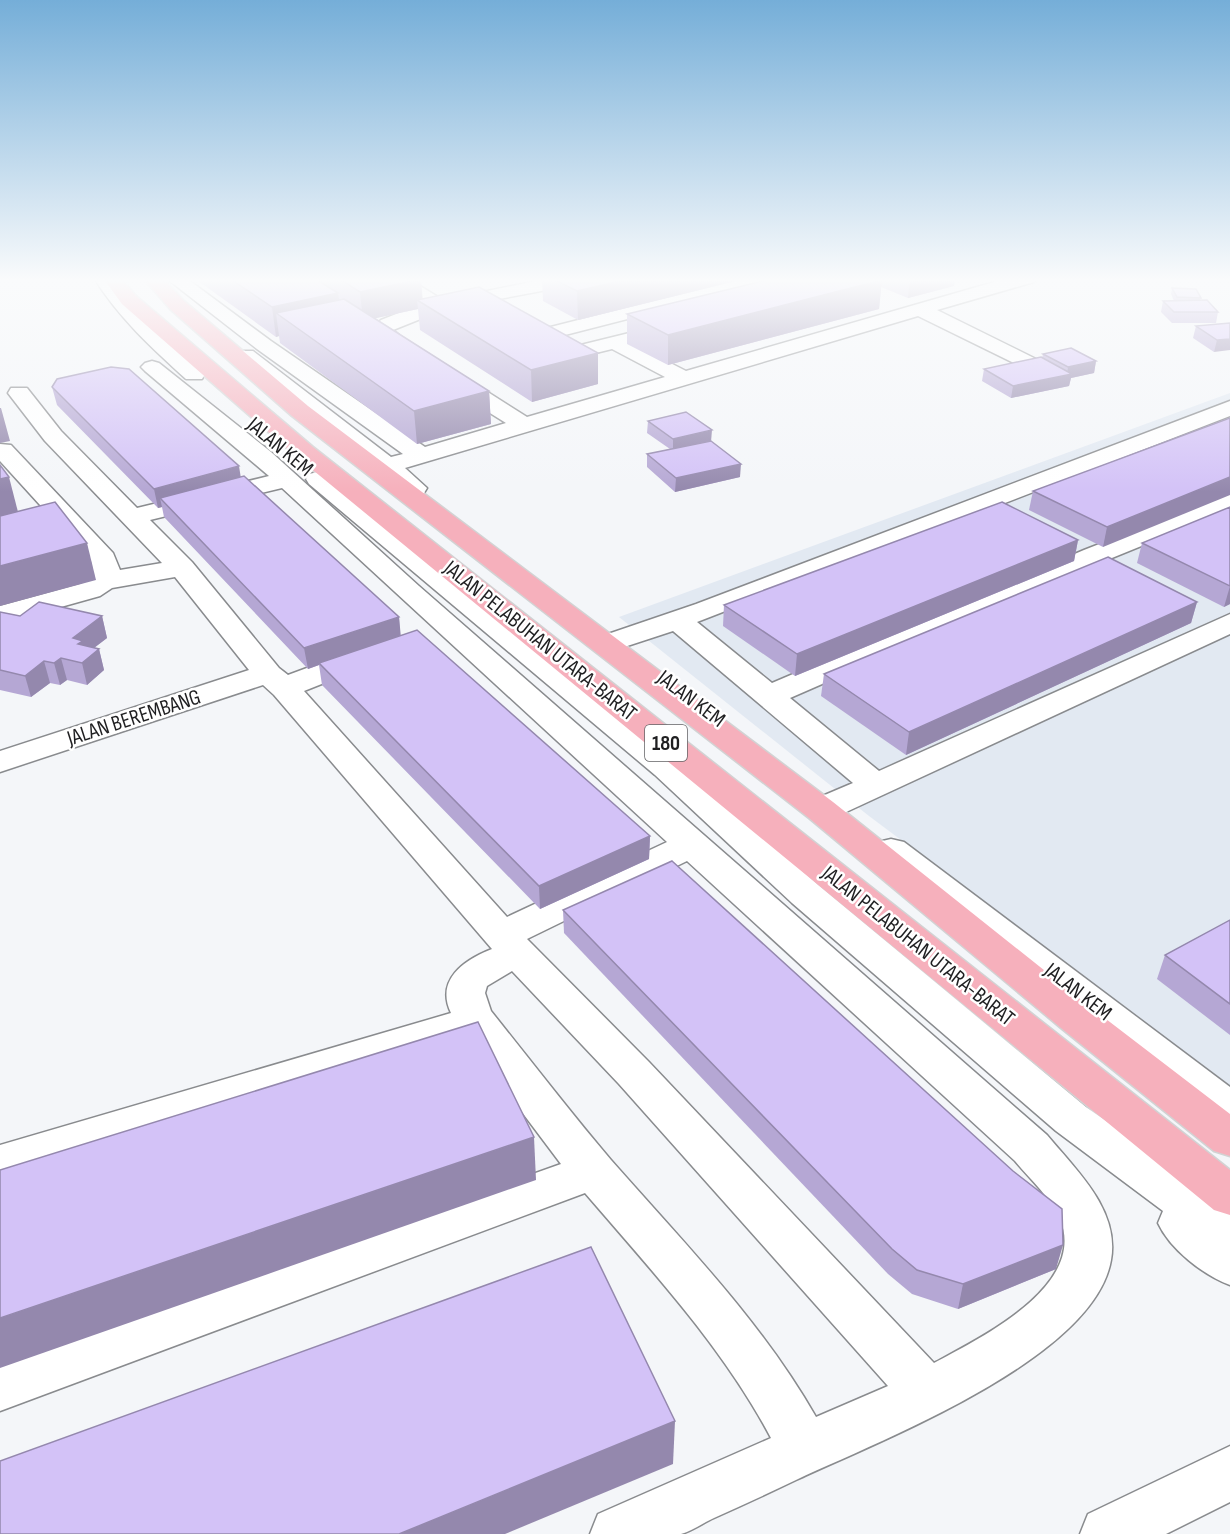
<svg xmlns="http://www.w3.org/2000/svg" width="1230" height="1534" font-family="'Sofia Sans Condensed',sans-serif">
<rect width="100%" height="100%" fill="#f4f6f9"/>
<polygon fill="#e2e9f2" points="1230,393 1230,1087 869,816 619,617"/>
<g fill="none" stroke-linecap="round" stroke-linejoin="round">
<g stroke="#898b8e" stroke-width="3">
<g id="minor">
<path d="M94,278H112L140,313L202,369L205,374L202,379H186C152,348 119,318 94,278Z"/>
<polygon points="166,278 186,278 271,341 425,447 506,423 445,385 442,380 445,375 461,375 527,417 665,377 612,349 555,363 548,361 545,357 548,353 670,323 677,325 680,329 677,333 633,344 686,371 1008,278 1036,278 1034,282 937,310 1036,359 1039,363 1036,367 1022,367 918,316 405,468 427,488 424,493 415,495 406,493 236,355 239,351 253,351 391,457 403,454 257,349"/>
<path d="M385,278H407L443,300L551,278H588L579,284L451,308L443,304L438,312L393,330L419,352L416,356C401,360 379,343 370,330L381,320L424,303Z"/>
<polygon points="744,278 774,278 772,282 526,345 519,343 516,339 519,335"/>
<path d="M152,361L159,363L271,452L419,586L1047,1135C1076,1170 1120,1210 1111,1260C1094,1359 879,1441 796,1480C769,1493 741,1506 714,1518C703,1523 692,1531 681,1534C663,1534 612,1534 590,1534L598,1514L771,1438C723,1347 651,1270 585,1193L0,1411V1363L561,1164L467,1039L0,1181V1145L451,1013C435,980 464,960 492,949L274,695L263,685L0,772V751L249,670L175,577L112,588L100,596L0,624V606L80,584L88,581L93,571L91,561L0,461V444L11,445L113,553L120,570L162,563L45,441L8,393L11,388H27L61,431L137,508L269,476L145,371L141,367L145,363ZM282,488L667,842L507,917L304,691L372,664L376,658L372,652L361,649L350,652L288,675L279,668L192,562L150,520ZM687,861L1015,1161C1030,1179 1051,1198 1060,1219C1088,1286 980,1338 934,1363L649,1062L527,939ZM512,971L619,1084L888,1386L816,1417C761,1321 684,1243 611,1160C570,1112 531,1061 491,1011L485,993L487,986Z"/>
<polygon points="1230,401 1230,416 697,622 772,683 1084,550 1230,493 1230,510 1102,562 790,698 879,771 1230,614 1230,634 844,813 832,816 820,813 815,805 820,797 853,783 673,631 615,650 605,647 600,641 605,635 696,604"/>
<path d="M318,472L327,474L679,761L818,885L1086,1107L1230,1208V1285C1203,1275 1170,1249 1158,1223L1163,1211L1056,1131L792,903L655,775L309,484L306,479L309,474Z"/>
<polygon points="891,839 904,842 1230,1087 1230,1127 1215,1122 878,858 873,850 878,842"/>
<polygon points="1230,1446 1230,1502 1166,1534 1080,1534 1088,1514"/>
</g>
</g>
<g stroke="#d2d2d3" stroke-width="3">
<g id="major">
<polygon points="103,278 121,278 136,296 313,447 1230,1170 1230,1215 1214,1210 297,457 122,304"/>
<polygon points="143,278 162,278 184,301 308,406 833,802 1089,1006 1230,1114 1230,1156 1214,1151 1061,1028 809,818 292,416 170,309"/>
</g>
</g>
<use href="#minor" fill="#fff" fill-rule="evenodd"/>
<use href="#major" fill="#f6b0bc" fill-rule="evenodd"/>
</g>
<g fill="#b5a7d4">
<polygon points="194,278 419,278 422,299 598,353 598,384 532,402 420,330 418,309 375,318 489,391 491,424 417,444 280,343 279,336 276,337"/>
<polygon points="542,278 748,278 578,320 543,301"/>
<polygon points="775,278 955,278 954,286 908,298 881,287 879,309 668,365 627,344 627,314"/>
<polygon points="1172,288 1201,298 1200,300 1218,312 1216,323 1172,323 1161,312 1163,301 1174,301 1171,294"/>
<polygon points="1230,323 1214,352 1193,338 1196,326"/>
<polygon points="1043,354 1096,361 1094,373 1071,378 1069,386 1011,398 982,381 984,369 1042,358"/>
<polygon points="52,387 240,476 399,617 400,635 650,836 649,859 540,909 322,685 319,665 308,669 164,517 162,507 158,508 57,405"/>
<polygon points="1230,418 1103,547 1029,510 1033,491"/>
<polygon points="648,421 711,441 740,477 675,492 647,467 647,454 670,449 647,433"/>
<polygon points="1230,507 1230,604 1224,607 1137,563 1142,543"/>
<polygon points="1078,540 1074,561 795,676 723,626 724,605"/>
<polygon points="1197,602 1191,623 906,755 821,696 824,674"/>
<polygon points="0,612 20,616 102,616 107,638 94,648 99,649 104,670 87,685 67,680 60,685 50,683 31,697 0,690"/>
<polygon points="563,910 1056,1269 958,1309 912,1294 888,1274 564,933"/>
<polygon points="1230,920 1230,1035 1157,979 1165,955"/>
</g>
<g fill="#9488ad">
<polygon points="632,278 748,278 578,320 577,291"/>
<polygon points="910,278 955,278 954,286 908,298"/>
<polygon points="421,279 423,304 417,300 418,309 363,321 360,292"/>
<polygon points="882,280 879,309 668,365 668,335"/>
<polygon points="338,293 342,322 276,313 279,336 276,337 272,307"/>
<polygon points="1230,339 1230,350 1214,352 1217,340"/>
<polygon points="598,353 598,384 532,402 531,370"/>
<polygon points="1096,361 1094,373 1071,378 1069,386 1011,398 1013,386 1067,375 1068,367"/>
<polygon points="489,391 491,424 417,444 414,411"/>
<polygon points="0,408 1,408 10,441 0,443"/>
<polygon points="712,430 711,442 673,452 673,439"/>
<polygon points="741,464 740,477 675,492 676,478"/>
<polygon points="239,466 242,485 160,498 162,507 158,508 154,489"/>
<polygon points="9,477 18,512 0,517 0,479"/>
<polygon points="1230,477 1230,495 1103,547 1107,527"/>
<polygon points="1078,540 1074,561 795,676 797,654"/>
<polygon points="87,543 96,580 0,606 0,566"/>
<polygon points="1230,586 1230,604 1224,607"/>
<polygon points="1197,602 1191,623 906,755 909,732"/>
<polygon points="102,616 107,638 86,654 99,649 104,670 87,685 82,663 73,638"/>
<polygon points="399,617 401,638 319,663 319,665 308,669 304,648"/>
<polygon points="61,658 67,680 60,685 54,663"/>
<polygon points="44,661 50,683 31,697 25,676"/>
<polygon points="650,836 649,859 540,909 539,886"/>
<polygon points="534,1137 536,1180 0,1368 0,1318"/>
<polygon points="1063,1245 1056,1269 958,1309 963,1284"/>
<polygon points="675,1421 673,1464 505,1534 399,1534"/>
</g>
<g fill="#d3c2f7" stroke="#9488ad" stroke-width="1.5">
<polygon points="229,278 314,278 338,293 272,307"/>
<polygon points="338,278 419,278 421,279 360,292"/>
<polygon points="551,278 632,278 577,291"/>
<polygon points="775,278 876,278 882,280 668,335 627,314"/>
<polygon points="479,287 598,353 531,370 417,300"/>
<polygon points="1172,288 1196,289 1201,298 1177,297"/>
<polygon points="344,299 489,391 414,411 276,313"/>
<polygon points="1207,300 1218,312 1174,312 1163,301"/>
<polygon points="1230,323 1230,339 1217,340 1196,326"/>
<polygon points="1071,348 1096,361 1068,367 1043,354"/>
<polygon points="1041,357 1072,374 1013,386 984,369"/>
<polygon points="111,367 129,369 239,466 154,489 52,387 57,379"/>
<polygon points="686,412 712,430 673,439 648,421"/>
<polygon points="1230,418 1230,477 1107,527 1033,491"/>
<polygon points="711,441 741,464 676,478 647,454"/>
<polygon points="0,465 9,477 0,479"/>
<polygon points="244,476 399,617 304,648 160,498"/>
<polygon points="55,502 87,543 0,566 0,516"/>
<polygon points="1002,502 1078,540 797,654 724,605"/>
<polygon points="1230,507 1230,586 1142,543"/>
<polygon points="1108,557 1197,602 909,732 824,674"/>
<polygon points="39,602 102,616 73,638 83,641 78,644 99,649 82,663 61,658 54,663 44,661 25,676 0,670 0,612 20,616"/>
<polygon points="417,630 650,836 539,886 319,663"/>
<polygon points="672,861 1013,1171 1062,1209 1063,1245 963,1284 917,1270 892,1249 563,910"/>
<polygon points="1230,920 1230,1004 1165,955"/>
<polygon points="478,1022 534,1137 0,1318 0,1170"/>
<polygon points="591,1247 675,1421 399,1534 0,1534 0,1461"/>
</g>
<linearGradient id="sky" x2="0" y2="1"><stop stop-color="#75aed8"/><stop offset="0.57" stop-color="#fafbfc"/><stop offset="1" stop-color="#fafbfc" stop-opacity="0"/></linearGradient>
<rect width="1230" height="492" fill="url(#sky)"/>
<g text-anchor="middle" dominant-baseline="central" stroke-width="5" stroke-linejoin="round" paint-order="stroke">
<rect fill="#fff" stroke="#626264" stroke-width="1.5" x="645" y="725" width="42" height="36" rx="4.5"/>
<g font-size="21" font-weight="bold" fill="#1f1f21">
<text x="666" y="743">180</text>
</g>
<g font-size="22" fill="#1f1f21" stroke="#fff">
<text transform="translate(280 447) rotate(40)">JALAN KEM</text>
<text transform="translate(540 641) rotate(39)">JALAN PELABUHAN UTARA-BARAT</text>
<text transform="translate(691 699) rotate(37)">JALAN KEM</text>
<text transform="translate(134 718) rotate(-18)">JALAN BEREMBANG</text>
<text transform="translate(918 946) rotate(39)">JALAN PELABUHAN UTARA-BARAT</text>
<text transform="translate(1078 992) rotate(38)">JALAN KEM</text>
</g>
</g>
</svg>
